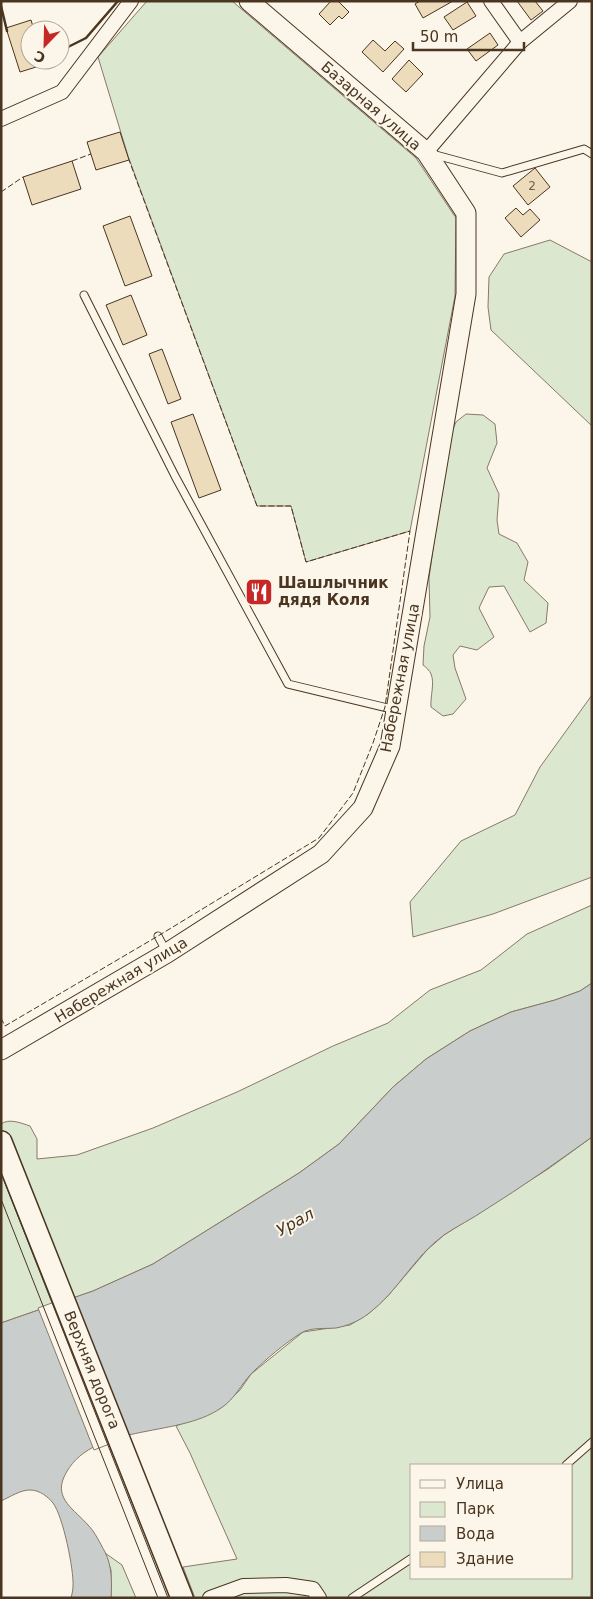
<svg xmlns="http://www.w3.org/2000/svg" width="593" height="1599" font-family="'DejaVu Sans',sans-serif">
<rect width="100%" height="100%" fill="#fbf6e9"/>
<g fill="#dce7d0" stroke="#887966" fill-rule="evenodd">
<polygon points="147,1 232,1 416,158 456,218 455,296 410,531 306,562 291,506 257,506 128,156 98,57"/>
<polygon points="550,240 592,262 592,426 491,330 488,307 489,277 504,254"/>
<path d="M466,414L483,415L495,424L497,443L487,468L499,494L497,520L499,534L517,543L528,562L524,580L548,603L546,623L530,632L504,586L489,587L479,608L494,637L477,650L460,646L453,655L455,668L466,699L453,714L443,716L431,707C430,697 435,683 431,674C430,671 426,667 423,665L424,646L430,617L429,578L448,441L456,422Z"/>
<polygon points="592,695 592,877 493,914 413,937 410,902 461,841 515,815 540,767"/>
<path d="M592,905V983L580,991L555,1000L511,1012L470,1031L426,1059L393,1087L339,1144L299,1173L153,1264L93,1291L1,1323V1124C9,1118 21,1123 30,1126L37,1139V1159L77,1155L153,1128L237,1092L333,1046L388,1023L430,990L481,970L527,934Z"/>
<path d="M592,1137V1598H195L183,1567L237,1559L190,1453L176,1426L221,1408L240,1390L251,1374L303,1332L350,1325L368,1314L386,1298L427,1250L444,1235L548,1169ZM412,1465H572V1578H412Z"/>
<polygon points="105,1553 122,1565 136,1598 111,1598 111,1570"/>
</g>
<path fill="#c9cecd" stroke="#887966" d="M592,983V1137C557,1162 522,1187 485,1210C472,1219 457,1226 444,1235C414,1256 398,1292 368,1314C359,1321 347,1326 336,1328C325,1329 311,1327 301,1333C284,1344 266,1359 252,1373C241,1384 235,1399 221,1408C177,1439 89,1422 64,1477C54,1499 75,1510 88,1525C95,1532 100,1543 105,1552C112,1566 112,1582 111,1598H71C72,1594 73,1590 73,1586C74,1570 63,1516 53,1503C48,1497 40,1490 30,1490C20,1490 10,1497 1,1501V1323L93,1291L153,1264L299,1173L339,1144L393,1087L426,1059L470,1031L511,1012L555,1000L580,991Z"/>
<polygon fill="#fbf6e9" stroke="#887966" points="71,1296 117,1441 94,1450 38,1308"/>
<g fill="#ecdcbc" stroke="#4a3520">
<polygon points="331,1 338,1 349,12 342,19 339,16 330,25 319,14"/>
<polygon points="420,1 453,1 423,18 415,4"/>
<polygon points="517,1 535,1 543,11 531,20"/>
<polygon points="467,2 476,16 453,30 444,17"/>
<polygon points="31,20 34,30 30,30 30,60 44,60 46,64 20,72 6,28"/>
<polygon points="490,33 498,45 476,61 467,49"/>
<polygon points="373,40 385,51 395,41 404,49 383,72 362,52"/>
<polygon points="409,60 423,74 406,92 392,79"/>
<polygon points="120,132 129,160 96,170 87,142"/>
<polygon points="72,161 81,189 32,205 23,177"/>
<polygon points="535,168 550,187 528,205 513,186"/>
<polygon points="516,208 523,215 530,209 540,220 521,237 505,218"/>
<polygon points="130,216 152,276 125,286 103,226"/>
<polygon points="131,295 147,335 123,345 106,305"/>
<polygon points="162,349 181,399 168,404 149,354"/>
<polygon points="193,414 221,490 199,498 171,422"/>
</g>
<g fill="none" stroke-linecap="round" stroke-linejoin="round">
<g stroke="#4a3520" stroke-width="9">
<g id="service">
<polyline points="432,154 502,173 584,149 592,154"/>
<polyline points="84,295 175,476 288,684 396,710"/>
<polyline points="158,936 166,951"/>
<polyline points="566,1465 592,1442"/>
<polyline points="352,1598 412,1558"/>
</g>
</g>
<g stroke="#4a3520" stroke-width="16">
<g id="minor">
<polyline points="491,1 520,42"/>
<polyline points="1,119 62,92 131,1"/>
<polyline points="426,152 520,42 570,1"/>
<polyline points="210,1598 243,1586 286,1585 313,1589 319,1598"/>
</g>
</g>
<g stroke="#4a3520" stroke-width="21">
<polyline id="secondary" points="1,1050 167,953 321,854 363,808 390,746 466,294 466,213 426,152 249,1"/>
</g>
<g stroke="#4a3520" stroke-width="24">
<polyline id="primary" points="1,1142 182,1598"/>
</g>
<use href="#service" stroke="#fbf6e9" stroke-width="7"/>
<use href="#minor" stroke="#fbf6e9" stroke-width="14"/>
<use href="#secondary" stroke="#fbf6e9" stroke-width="19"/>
<use href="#primary" stroke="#fbf6e9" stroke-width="21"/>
<g stroke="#4a3520" stroke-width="1">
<polyline points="1,1173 168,1598"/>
<polyline points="1,1199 158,1598"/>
</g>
<g stroke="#4a3520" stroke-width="1" stroke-dasharray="6 2.5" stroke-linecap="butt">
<polyline points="72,161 91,154"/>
<polyline points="1,192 23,177"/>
<polyline points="1,1018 5,1026 158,936 319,838 353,793 373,743 385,707 410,531 306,562 291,506 257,506 129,160"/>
</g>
<g stroke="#4a3520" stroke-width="2.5">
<polyline points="1,6 7,31"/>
<polyline points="60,51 86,38 118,1"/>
</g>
</g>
<defs>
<g id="restaurant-square" transform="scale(1.4375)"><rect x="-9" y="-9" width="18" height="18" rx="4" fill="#c62828" stroke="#fbf6e9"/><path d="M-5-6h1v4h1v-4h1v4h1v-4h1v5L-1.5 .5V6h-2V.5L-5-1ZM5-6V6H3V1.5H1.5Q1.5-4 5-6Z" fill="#fff"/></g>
</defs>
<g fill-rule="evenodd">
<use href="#restaurant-square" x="259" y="592"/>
</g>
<g text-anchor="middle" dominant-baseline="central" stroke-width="4" stroke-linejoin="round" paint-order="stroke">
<g font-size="12" fill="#725f47">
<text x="532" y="186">2</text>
</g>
<g font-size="15" fill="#4a3520" stroke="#fbf6e9">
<text transform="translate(371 106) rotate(41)">Базарная улица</text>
<text transform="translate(400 678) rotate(-79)">Набережная улица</text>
<text transform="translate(121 980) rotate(-31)">Набережная улица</text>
<text transform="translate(92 1370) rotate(68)">Верхняя дорога</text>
</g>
<g font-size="15" font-weight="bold" fill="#4a3520" stroke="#fbf6e9" text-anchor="start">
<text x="278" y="583">Шашлычник<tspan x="278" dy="17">дядя Коля</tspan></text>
</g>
<g font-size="16" font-style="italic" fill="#4a3520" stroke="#fbf6e9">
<text transform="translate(295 1222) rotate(-29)">Урал</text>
</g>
</g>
<rect width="593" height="1599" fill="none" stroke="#4a3520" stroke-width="5"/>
<rect x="410" y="1464" width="162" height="115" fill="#fbf6e9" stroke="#b4a999"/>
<rect x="420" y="1480" width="25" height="8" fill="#fbf6e9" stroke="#b4a999"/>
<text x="456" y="1489" font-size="15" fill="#4a3520">Улица</text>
<rect x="420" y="1502" width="25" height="15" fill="#dce7d0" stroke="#b4a999"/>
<text x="456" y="1514" font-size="15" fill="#4a3520">Парк</text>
<rect x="420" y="1526" width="25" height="15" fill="#c9cecd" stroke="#b4a999"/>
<text x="456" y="1539" font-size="15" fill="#4a3520">Вода</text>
<rect x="420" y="1552" width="25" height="15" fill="#ecdcbc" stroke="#b4a999"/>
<text x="456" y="1564" font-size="15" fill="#4a3520">Здание</text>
<g transform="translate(45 45) rotate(203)"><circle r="24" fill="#fbf6e9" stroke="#b4a999"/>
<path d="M0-4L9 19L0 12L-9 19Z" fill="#c62828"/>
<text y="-8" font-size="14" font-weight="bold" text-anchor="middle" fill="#4a3520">С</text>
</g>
<path d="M413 42v8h111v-8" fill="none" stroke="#4a3520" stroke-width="2.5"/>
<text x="420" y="42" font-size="15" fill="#4a3520" stroke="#fbf6e9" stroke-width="4" paint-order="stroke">50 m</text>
</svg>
